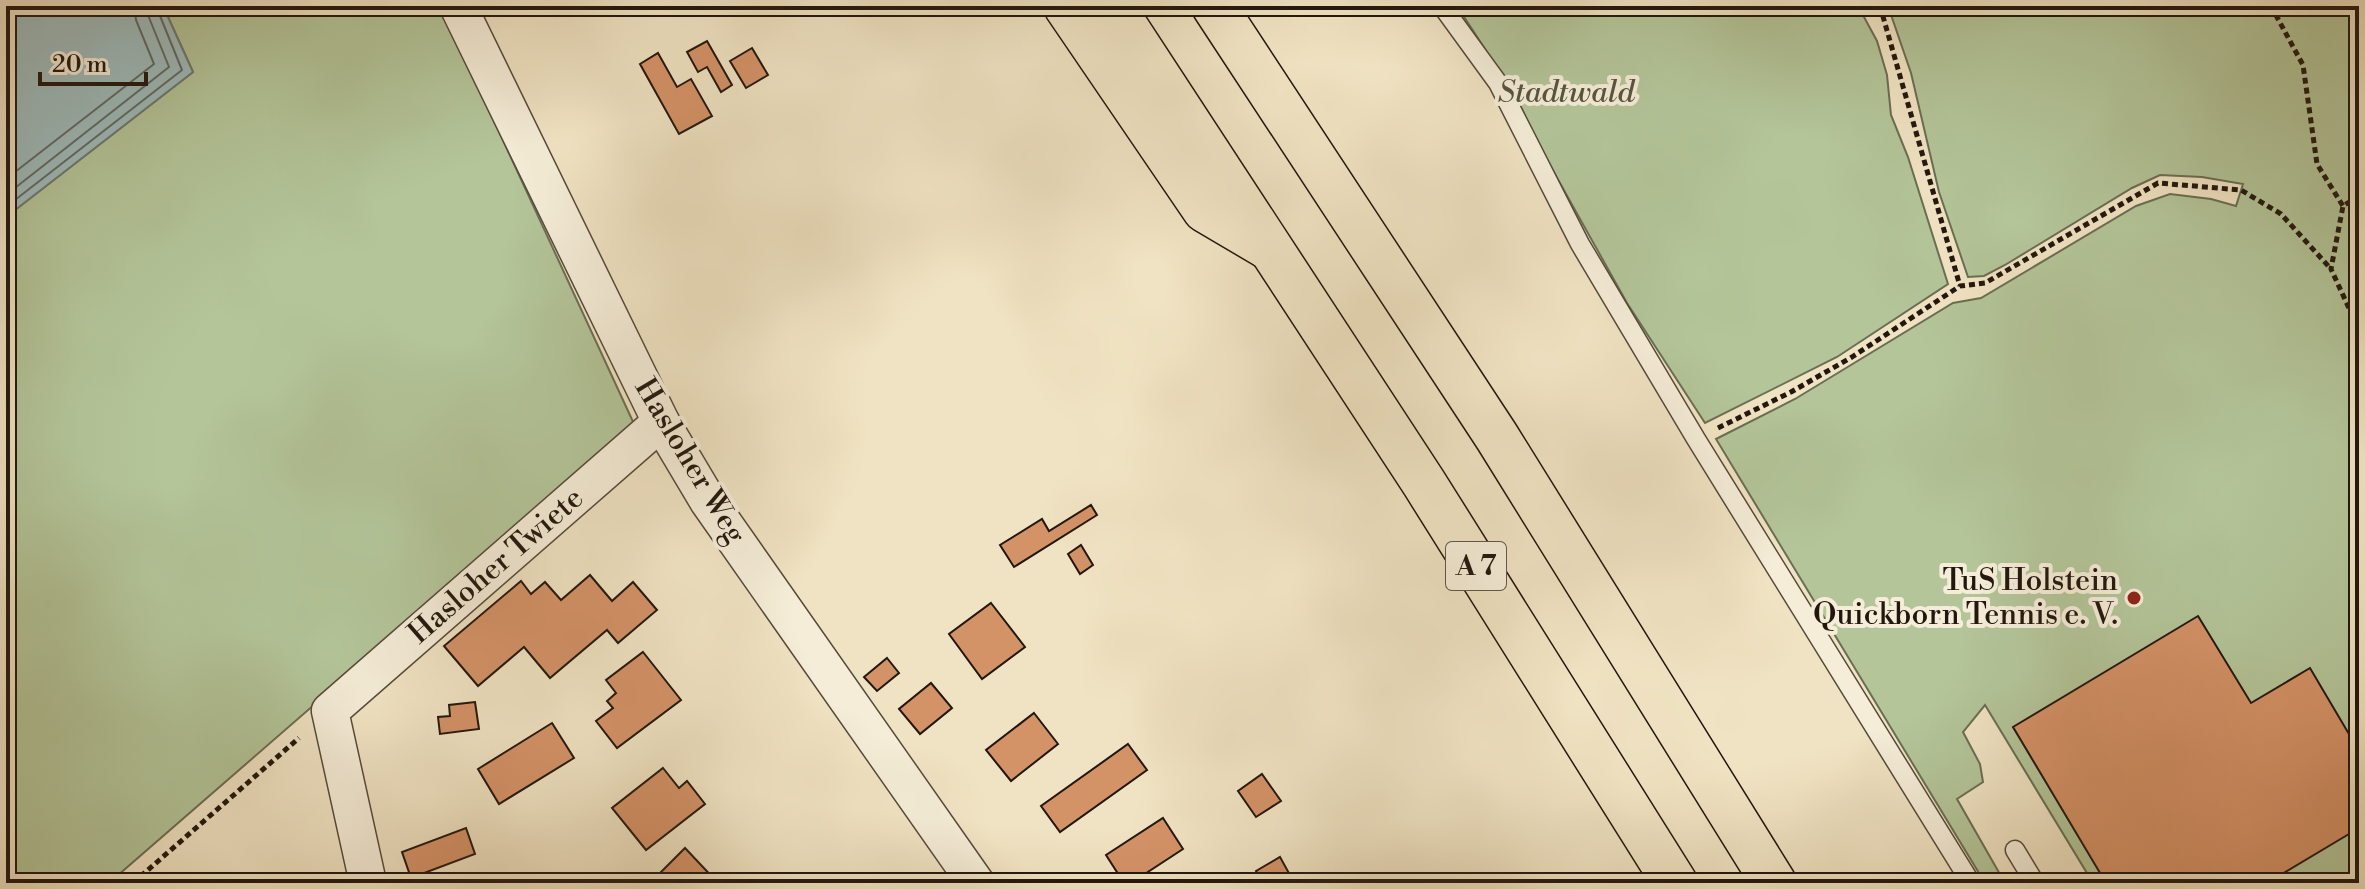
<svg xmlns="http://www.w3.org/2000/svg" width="2365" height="889" font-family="'Libre Bodoni',serif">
<rect width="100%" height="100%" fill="#f0e3c3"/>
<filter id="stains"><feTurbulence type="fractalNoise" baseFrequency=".0025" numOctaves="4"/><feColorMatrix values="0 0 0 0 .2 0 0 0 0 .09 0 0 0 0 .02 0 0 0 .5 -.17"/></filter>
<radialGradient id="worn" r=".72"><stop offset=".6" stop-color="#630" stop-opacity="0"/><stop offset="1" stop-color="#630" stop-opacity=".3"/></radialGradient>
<g fill="#b3c599" stroke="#6a6e54" stroke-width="2">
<polygon points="163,6 441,6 635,426 109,883 6,883 6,217 193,72"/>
<polygon points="1457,6 1863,6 1864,17 1877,41 1887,75 1891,115 1908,157 1948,284 1837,357 1705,423 1627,303 1485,49"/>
<polygon points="1888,6 2359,6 2359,883 2093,883 1985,705 1963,732 1980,764 1983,782 1957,799 2005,883 1985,883 1716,439 1795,399 1953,303 1981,298 2136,206 2170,194 2211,199 2236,206 2243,184 2202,177 2160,175 2132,188 2005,265 1984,276 1968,277 1939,192 1911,73"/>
</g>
<polygon fill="#9ebcbd" stroke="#6c7a77" stroke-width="2" points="6,6 163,6 193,72 6,217"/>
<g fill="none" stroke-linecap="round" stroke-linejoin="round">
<g stroke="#606a66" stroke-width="2">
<polyline points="6,179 154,64 136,20 134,6"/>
<polyline points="6,195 169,67 148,15 146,6"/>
<polyline points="6,207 182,70 156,6"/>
</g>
</g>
<g fill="#d49267" stroke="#22170e" stroke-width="2">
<polygon points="707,41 732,85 721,92 707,67 698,72 687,52"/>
<polygon points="752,48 768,75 746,88 730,61"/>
<polygon points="658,53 677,87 691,79 712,116 679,134 640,64"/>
<polygon points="1091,505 1097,515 1014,567 1000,545 1042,519 1049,531"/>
<polygon points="1081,545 1093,565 1080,574 1068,554"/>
<polygon points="590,575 612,601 633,582 657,610 618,643 607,630 550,678 524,647 478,686 444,646 521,581 531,594 545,582 561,600"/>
<polygon points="991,603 1025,647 982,679 949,634"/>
<polygon points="2198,616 2251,703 2310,668 2359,751 2359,828 2267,883 2106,883 2013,727"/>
<polygon points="643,652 681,700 617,748 596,721 613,708 607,701 616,693 606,680"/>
<polygon points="887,658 899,673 877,691 864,677"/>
<polygon points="931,683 952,708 920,734 899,709"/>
<polygon points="475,702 479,729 440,734 438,717 450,716 449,705"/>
<polygon points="1034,713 1058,744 1011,781 986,750"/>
<polygon points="552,723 574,758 499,804 478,769"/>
<polygon points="1128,744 1147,770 1060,832 1041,806"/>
<polygon points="663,768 679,788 687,781 705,804 646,850 612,808"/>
<polygon points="1262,774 1281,801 1256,817 1238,791"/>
<polygon points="1163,818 1183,849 1131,883 1124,883 1106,855"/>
<polygon points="466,828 475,854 411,878 402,852"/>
<polygon points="685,848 718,883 664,883 657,876"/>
<polygon points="1280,857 1290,875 1276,883 1263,883 1256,871"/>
</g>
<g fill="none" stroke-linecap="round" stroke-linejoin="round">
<g stroke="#564a3b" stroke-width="21">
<g id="service">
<polyline points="1442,6 1498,83 1580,244 1696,439 1971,883"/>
<polyline points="2015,850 2035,883"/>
</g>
</g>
<g stroke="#564a3b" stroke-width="39">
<g id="minor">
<polyline points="458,6 661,422 708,501 976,883"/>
<polyline points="368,883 330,711 661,422"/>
</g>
</g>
<g stroke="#22170e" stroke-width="47">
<g id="motorway">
<polyline points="1066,6 1205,210 1266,246"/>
<polyline points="1112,6 1424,483 1675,883"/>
<polyline points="1214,6 1497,437 1774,883"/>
</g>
</g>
<g stroke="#22170e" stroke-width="5" stroke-dasharray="6 4" stroke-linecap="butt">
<polyline points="1880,6 1960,286"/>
<polyline points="2271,6 2303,65 2317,164 2343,206"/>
<polyline points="2359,196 2343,206 2331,269 2359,330"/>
<polyline points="1718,428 1791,392 1852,357 1960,286 1985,283 2158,183 2241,190 2281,214 2331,269"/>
<polyline points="133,883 299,738"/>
</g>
<use href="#service" stroke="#f5edd8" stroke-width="18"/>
<use href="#minor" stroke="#f5edd8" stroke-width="36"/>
<use href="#motorway" stroke="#f0e3c3" stroke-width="44"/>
</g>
<circle fill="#8f2418" stroke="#f5edd8" stroke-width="3" cx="2134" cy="598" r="8"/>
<g text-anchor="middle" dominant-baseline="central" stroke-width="8" stroke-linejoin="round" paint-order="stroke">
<rect fill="#f5edd8" stroke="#61574b" stroke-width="2" x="1446" y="542" width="60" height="48" rx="6"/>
<g font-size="28" font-weight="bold" fill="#22170e">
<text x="1476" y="566">A 7</text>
</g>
<g font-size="30" font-style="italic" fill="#55543f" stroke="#f5edd8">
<text x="1566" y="93">Stadtwald</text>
</g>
<g font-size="30" fill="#22170e" stroke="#f5edd8">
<text transform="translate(690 461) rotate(59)">Hasloher Weg</text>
<text transform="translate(496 566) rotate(-41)">Hasloher Twiete</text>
</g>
<g font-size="30" fill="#22170e" stroke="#f5edd8" text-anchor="end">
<text x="2118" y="581">TuS Holstein<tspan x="2118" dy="34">Quickborn Tennis e. V.</tspan></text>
</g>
</g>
<rect width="2365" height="889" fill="none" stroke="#f0e3c3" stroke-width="32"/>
<rect x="8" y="8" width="2349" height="873" fill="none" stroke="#22170e" stroke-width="4"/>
<rect x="16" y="16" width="2333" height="857" fill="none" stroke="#22170e" stroke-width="2"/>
<path d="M40 72v12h106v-12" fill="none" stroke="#22170e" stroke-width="4"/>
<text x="52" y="72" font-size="24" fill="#22170e" stroke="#f5edd8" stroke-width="6" paint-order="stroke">20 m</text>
<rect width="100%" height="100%" filter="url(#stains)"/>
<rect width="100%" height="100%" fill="url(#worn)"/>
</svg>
